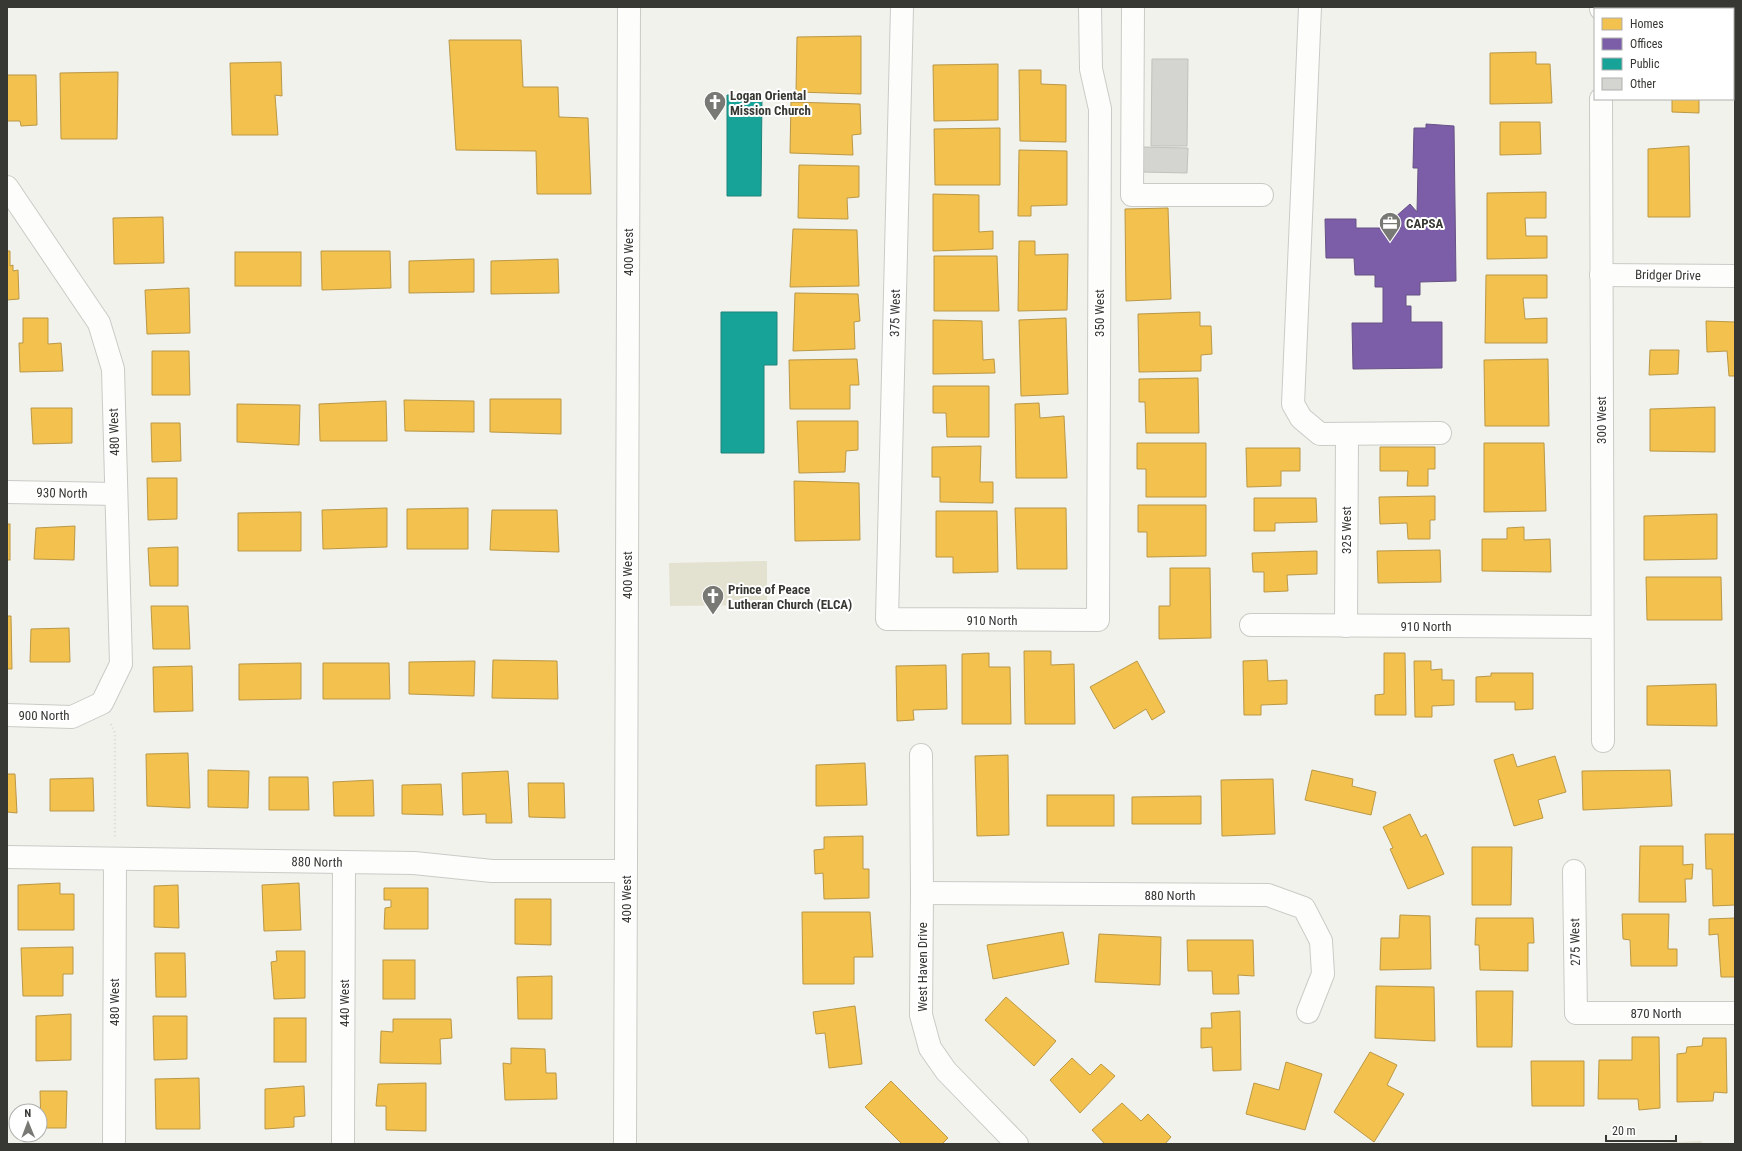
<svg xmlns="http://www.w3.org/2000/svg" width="1742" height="1151" font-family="'Roboto Condensed',sans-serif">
<rect width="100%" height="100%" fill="#f2f2ed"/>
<g fill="#e3e1d0">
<polygon points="767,561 767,605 670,606 669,563"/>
<polygon points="1701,1141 1703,1144 1639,1144"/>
</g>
<g fill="#f2c14e" stroke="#ba9846">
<polygon points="861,36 861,94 796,92 797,37"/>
<polygon points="449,40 521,40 523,87 558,87 559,117 588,118 591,194 537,194 536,151 456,150"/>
<polygon points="1536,52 1536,64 1550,64 1552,103 1490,104 1490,53"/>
<rect x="1733" y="59" width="2" height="39"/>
<polygon points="281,62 282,96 275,95 278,135 232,135 230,63"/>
<polygon points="998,64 998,120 934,121 933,65"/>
<polygon points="1019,70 1041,70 1041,84 1066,85 1066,142 1020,141"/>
<polygon points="118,72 117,139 61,139 60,73"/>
<polygon points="7,75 36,75 37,125 21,126 20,121 7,121"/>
<polygon points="1672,99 1699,99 1699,113 1672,112"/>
<polygon points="791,102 860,104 861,134 852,135 853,155 790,153"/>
<polygon points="1500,122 1540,122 1541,154 1500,155"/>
<polygon points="1000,128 1000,185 935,185 934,129"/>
<polygon points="1689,146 1690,217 1648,217 1648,149"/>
<polygon points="1019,150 1067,151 1067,205 1031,206 1031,216 1018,216"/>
<polygon points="799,165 859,166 859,197 847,198 848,219 798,218"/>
<polygon points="1546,192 1546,218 1525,218 1526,236 1547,236 1547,258 1487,259 1487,193"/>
<polygon points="933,194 979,195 979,232 993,231 993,249 933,251"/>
<polygon points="1168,208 1171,299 1126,301 1125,209"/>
<polygon points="163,217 164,263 114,264 113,218"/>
<polygon points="793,229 857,230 859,286 790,287"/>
<polygon points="1019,241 1035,241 1035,255 1068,254 1067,310 1018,311"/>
<polygon points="7,251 10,251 10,266 13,265 13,271 18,270 19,299 7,300"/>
<polygon points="321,251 390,251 391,288 322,290"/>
<rect x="235" y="252" width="66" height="34"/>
<polygon points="934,256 997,256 999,311 934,311"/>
<polygon points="474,259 474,292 409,293 409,261"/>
<polygon points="558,259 559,293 491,294 491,261"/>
<polygon points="1486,275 1547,275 1547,298 1523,298 1525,319 1547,318 1547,343 1485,343"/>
<polygon points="189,288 190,333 147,334 145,290"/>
<polygon points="795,293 858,294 860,321 854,322 855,349 793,351"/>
<polygon points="1200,312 1200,326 1211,326 1212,354 1201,355 1201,371 1139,372 1138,314"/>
<polygon points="23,318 48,318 48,344 61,343 63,371 20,372 19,343 23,343"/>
<polygon points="1066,318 1068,394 1021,396 1019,320"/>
<polygon points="933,320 982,321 983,360 994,359 995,373 933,374"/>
<polygon points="1706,321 1735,322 1735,376 1729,376 1727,351 1707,352"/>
<polygon points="1650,350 1679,350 1678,374 1649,375"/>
<polygon points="152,351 189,351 190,395 152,395"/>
<polygon points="857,359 859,385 850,385 850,409 790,409 789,360"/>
<polygon points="1548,359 1549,426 1485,426 1484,360"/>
<polygon points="1198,378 1199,433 1146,433 1145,402 1139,402 1139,379"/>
<polygon points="933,386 989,386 989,437 947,437 946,413 933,413"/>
<polygon points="490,399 561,399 561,434 490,432"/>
<polygon points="404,400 474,401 474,432 405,431"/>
<polygon points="386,401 387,441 320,441 319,404"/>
<polygon points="1039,403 1040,418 1064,416 1067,478 1016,478 1015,404"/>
<polygon points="237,404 300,405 299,445 237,442"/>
<polygon points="1715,407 1715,452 1650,451 1650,409"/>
<polygon points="31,408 72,408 72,443 33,444"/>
<polygon points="797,421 858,421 858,450 846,451 845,472 799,473"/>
<polygon points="151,423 180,423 181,461 152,462"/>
<polygon points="1137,443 1206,443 1206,497 1146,497 1146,469 1137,469"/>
<polygon points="1484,443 1544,443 1546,511 1484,512"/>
<polygon points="981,446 980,482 993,482 993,503 940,502 940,477 932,477 932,447"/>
<polygon points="1380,447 1435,447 1435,469 1428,469 1428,486 1407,486 1408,471 1380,471"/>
<polygon points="1246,448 1300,448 1300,471 1281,471 1281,486 1247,487"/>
<polygon points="147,478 177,478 177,519 148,520"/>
<polygon points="794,481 859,483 860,540 795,541"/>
<polygon points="1435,496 1435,520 1430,520 1430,539 1408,539 1407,523 1380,524 1379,497"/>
<polygon points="1254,498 1316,498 1317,522 1275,523 1275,531 1254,531"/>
<polygon points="1138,505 1206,505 1206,556 1147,557 1147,532 1138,532"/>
<polygon points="387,508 387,547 323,549 322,510"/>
<polygon points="468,508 468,549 407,549 407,509"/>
<polygon points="1015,508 1066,508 1067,569 1017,569"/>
<polygon points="492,510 557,510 559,552 490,550"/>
<polygon points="936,511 997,511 998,572 953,573 953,557 936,557"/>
<polygon points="301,512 301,551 238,551 238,513"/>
<polygon points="1717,514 1717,559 1644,560 1644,516"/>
<rect x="7" y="524" width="3" height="36"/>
<polygon points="75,526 74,560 34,559 36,528"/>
<polygon points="1524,527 1524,540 1550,539 1551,572 1482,571 1482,539 1507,539 1507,528"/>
<polygon points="178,547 178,586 150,586 148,548"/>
<polygon points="1440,550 1441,582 1378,583 1377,551"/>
<polygon points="1317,551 1317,574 1287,575 1288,591 1264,592 1264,572 1253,572 1252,553"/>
<polygon points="1170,568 1210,568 1211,638 1159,639 1159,606 1170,606"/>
<polygon points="1646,577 1721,577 1722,620 1647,620"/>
<polygon points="151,606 188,606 190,649 153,649"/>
<polygon points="7,616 11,616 12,669 7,669"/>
<polygon points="69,628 70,662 30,662 31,629"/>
<polygon points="1024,651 1051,651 1051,665 1074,664 1075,724 1025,724"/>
<polygon points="989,653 989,667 1010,667 1011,724 962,724 962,654"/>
<polygon points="1384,653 1405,653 1406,715 1375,715 1375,695 1384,694"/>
<polygon points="493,660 557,661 558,699 492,698"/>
<polygon points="1267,660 1268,681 1287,680 1287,704 1261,705 1261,715 1244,715 1243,661"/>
<polygon points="475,661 474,696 409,694 409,662"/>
<polygon points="1137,661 1165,712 1152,720 1146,709 1114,729 1090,687"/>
<polygon points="1414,661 1431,661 1431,670 1442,669 1442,680 1454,680 1454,705 1432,706 1432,717 1415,717"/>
<polygon points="301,663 301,699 239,700 239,664"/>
<polygon points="323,663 389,663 390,699 323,699"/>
<polygon points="946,665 947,709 913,710 914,720 897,721 896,666"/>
<polygon points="192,666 193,711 154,712 153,667"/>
<polygon points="1491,673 1533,673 1533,709 1515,710 1515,702 1476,702 1476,677 1491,676"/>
<polygon points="1716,684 1717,726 1647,725 1647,686"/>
<polygon points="188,753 190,808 147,806 146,754"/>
<polygon points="1513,754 1517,767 1555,756 1566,792 1538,800 1543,818 1514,826 1494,760"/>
<polygon points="1008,755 1009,835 977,836 975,756"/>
<polygon points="865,763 867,805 816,806 816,765"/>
<polygon points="208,770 249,771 248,808 208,807"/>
<polygon points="1312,770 1353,779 1352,786 1376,792 1371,815 1305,800"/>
<polygon points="1670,770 1672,806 1583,810 1582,771"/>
<polygon points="508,771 512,823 486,823 486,814 463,815 462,773"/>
<polygon points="7,774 15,774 17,813 7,812"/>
<polygon points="269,777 308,777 309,810 269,810"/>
<polygon points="93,778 94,811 50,811 50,779"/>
<polygon points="1273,779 1275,834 1222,836 1221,780"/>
<polygon points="373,780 374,816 334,816 333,782"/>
<polygon points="528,783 564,783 565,818 529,817"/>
<polygon points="441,784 443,815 402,814 402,785"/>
<rect x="1047" y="795" width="67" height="31"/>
<polygon points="1201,796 1201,824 1132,824 1132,797"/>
<polygon points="1410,814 1421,837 1426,834 1444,874 1408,889 1390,849 1393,848 1383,827"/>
<polygon points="1705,834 1735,834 1735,905 1713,906 1712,869 1706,869"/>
<polygon points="863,836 863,869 869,869 869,898 824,899 823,873 815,874 814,850 824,849 824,837"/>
<polygon points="1640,846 1683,846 1683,865 1693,864 1692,879 1685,879 1686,902 1639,902"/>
<polygon points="1472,847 1512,847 1511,905 1472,905"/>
<polygon points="60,883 60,894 74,894 74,930 18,930 18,885"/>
<polygon points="299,883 301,930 264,931 262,885"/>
<polygon points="178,885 179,928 154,927 154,886"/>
<polygon points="384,888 428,888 428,929 384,929 385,908 391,907 391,900 384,900"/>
<polygon points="515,899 551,899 551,945 515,944"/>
<polygon points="802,912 870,912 873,957 854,957 854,984 803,984"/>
<polygon points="1622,914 1669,914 1668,949 1677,949 1677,966 1631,966 1630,940 1623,939"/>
<polygon points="1400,915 1430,916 1431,969 1380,970 1381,938 1399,938"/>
<polygon points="1476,918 1533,918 1534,943 1528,943 1528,971 1480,970 1479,945 1475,945"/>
<polygon points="1735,918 1735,977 1721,977 1718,934 1709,935 1709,919"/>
<polygon points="1063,932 1069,964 993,979 987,945"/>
<polygon points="1099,934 1161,937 1160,985 1095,982"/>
<polygon points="1187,940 1253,940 1254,976 1238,975 1239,994 1213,994 1212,971 1188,971"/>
<polygon points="73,947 73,974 63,974 63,996 23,996 21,948"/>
<polygon points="276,951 305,951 305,998 274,999 271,962 277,961"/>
<polygon points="155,953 185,953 186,997 156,997"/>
<rect x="383" y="960" width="32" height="39"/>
<polygon points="552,976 552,1019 518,1019 517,977"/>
<polygon points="1376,986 1434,987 1435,1041 1375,1038"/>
<polygon points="1476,991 1513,991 1512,1047 1477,1047"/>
<polygon points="1006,997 1056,1041 1034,1066 985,1020"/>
<polygon points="855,1006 862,1064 829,1068 825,1033 816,1034 813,1012"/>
<polygon points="1240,1011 1241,1070 1213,1071 1212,1047 1201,1048 1201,1028 1212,1028 1211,1013"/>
<polygon points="71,1014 71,1060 36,1061 36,1016"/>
<polygon points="153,1016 187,1016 187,1059 154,1060"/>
<rect x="274" y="1018" width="32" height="44"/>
<polygon points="393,1019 451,1019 452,1038 440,1039 441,1064 380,1063 381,1031 393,1032"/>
<polygon points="1632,1037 1659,1037 1660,1108 1639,1110 1638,1099 1598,1099 1599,1060 1632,1060"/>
<polygon points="1703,1038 1726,1038 1727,1093 1714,1092 1713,1101 1677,1102 1677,1054 1686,1053 1687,1047 1702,1046"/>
<polygon points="511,1048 545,1049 546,1073 556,1073 557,1099 505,1100 503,1063 511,1064"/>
<polygon points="1370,1052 1397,1065 1387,1085 1404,1094 1374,1142 1334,1112"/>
<polygon points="1072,1058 1090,1075 1101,1064 1115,1076 1080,1113 1050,1080"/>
<polygon points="1531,1061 1584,1061 1584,1106 1532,1106"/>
<polygon points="1286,1062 1322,1074 1305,1130 1246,1114 1254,1083 1279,1090"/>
<polygon points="199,1078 200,1129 156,1129 155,1079"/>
<polygon points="891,1081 948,1138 942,1144 902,1144 865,1107"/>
<polygon points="426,1083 426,1131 386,1130 386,1106 376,1106 378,1084"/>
<polygon points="304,1086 305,1116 294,1117 294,1127 265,1129 265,1089"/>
<polygon points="40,1091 67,1091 66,1128 41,1128"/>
<polygon points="1122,1103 1141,1121 1148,1114 1171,1137 1165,1144 1105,1144 1092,1130"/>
</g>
<polygon fill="#7b5ea7" stroke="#675284" points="1426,124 1454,126 1456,281 1420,282 1420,295 1406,295 1406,306 1411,306 1411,322 1442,322 1442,368 1353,369 1352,323 1383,323 1383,287 1375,287 1375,275 1355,275 1354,258 1326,258 1325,219 1356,219 1356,228 1401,228 1393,219 1410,204 1417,212 1418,168 1413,168 1414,128 1426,128"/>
<g fill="#17a398" stroke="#21837a">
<polygon points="727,95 762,96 761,196 727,196"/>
<polygon points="721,312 777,312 777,365 764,365 764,453 721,453"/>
</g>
<g fill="#d4d4d0" stroke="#c1c1bd">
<polygon points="1152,59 1188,59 1187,146 1151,146"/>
<polygon points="1142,147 1188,148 1187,173 1142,172"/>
</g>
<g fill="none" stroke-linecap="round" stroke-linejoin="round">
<g stroke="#cacac6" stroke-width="24">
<g id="minor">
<polyline points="902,7 887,619 1098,620 1100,109 1091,69 1090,7"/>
<polyline points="1133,7 1132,195 1262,195"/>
<polyline points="1310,7 1293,404 1301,418 1320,434 1440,433"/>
<polyline points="1601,7 1601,9"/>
<polyline points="1601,99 1603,741"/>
<polyline points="7,187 99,323 113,369 121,664 102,703 72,717 7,715"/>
<polyline points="1601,275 1735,276"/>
<polyline points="7,492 116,494"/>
<polyline points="1251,625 1601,627"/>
<polyline points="1346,626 1347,434"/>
<polyline points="921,755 922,893 921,1015 930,1048 946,1071 1017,1144"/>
<polyline points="7,857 414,863 492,871 626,871"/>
<polyline points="1574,871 1576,1013 1735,1013"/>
<polyline points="922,893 1268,895 1304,908 1321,941 1323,974 1308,1012"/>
<polyline points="114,1144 115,859"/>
<polyline points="343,1144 344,862"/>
<polyline points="625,1144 629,7"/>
</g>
</g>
<polyline stroke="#dad9d8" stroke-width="2.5" stroke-dasharray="1 3" stroke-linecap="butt" points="111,724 115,733 115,837"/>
<use href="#minor" stroke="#fdfdfc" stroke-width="22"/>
</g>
<defs>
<g id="church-pin" transform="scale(1.15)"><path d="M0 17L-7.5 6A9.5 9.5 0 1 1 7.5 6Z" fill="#787874" stroke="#fff"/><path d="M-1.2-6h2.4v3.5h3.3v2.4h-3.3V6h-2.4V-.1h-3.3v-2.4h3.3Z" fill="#fff"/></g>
<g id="office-pin" transform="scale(1.15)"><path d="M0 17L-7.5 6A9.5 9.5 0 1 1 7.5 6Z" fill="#787874" stroke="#fff"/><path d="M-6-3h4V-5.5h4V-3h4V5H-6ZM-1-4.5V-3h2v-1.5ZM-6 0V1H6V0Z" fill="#fff"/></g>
</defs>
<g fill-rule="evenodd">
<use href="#church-pin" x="715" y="102"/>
<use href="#office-pin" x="1390" y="223"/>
<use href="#church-pin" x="713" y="596"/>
</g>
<g text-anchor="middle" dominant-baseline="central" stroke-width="4" stroke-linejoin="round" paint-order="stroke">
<g font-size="13" font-weight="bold" fill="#373733" stroke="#fff" text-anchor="start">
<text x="730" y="95">Logan Oriental<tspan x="730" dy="15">Mission Church</tspan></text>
<text x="1406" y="223">CAPSA</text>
<text x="728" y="589">Prince of Peace<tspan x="728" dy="15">Lutheran Church (ELCA)</tspan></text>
</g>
<g font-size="13" fill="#373733" stroke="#fff">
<text transform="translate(628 252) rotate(-90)">400 West</text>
<text transform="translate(1668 275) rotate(1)">Bridger Drive</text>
<text transform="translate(895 313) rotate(-89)">375 West</text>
<text transform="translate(1099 313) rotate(-90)">350 West</text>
<text transform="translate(1601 420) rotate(-90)">300 West</text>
<text transform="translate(114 432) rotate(-92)">480 West</text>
<text transform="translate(62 493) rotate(1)">930 North</text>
<text transform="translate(1346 530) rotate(-90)">325 West</text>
<text transform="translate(627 575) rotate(-90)">400 West</text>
<text x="992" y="620">910 North</text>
<text x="1426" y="626">910 North</text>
<text x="44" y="715">900 North</text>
<text transform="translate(317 862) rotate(1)">880 North</text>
<text x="1170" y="895">880 North</text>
<text transform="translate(626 899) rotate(-90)">400 West</text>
<text transform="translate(1575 942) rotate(-91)">275 West</text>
<text transform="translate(922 967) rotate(-90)">West Haven Drive</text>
<text transform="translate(114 1002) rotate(-90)">480 West</text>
<text transform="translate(344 1003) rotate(-90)">440 West</text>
<text x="1656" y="1013">870 North</text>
</g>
</g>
<rect width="1742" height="1151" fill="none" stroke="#373733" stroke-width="16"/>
<rect x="1594" y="8" width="140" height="92" fill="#ffffff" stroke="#afafad"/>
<rect x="1602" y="18" width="20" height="12" fill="#f2c14e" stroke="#afafad"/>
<text x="1630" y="28" font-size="12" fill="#373733">Homes</text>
<rect x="1602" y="38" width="20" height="12" fill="#7b5ea7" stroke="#afafad"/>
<text x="1630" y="48" font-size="12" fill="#373733">Offices</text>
<rect x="1602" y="58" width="20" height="12" fill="#17a398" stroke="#afafad"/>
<text x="1630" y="68" font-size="12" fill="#373733">Public</text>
<rect x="1602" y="78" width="20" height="12" fill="#d4d4d0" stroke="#afafad"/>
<text x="1630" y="88" font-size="12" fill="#373733">Other</text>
<g transform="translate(28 1123) rotate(359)"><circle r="19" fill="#ffffff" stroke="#afafad"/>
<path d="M0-3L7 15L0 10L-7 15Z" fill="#787874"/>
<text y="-6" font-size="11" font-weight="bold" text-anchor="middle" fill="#373733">N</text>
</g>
<path d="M1606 1135v6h70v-6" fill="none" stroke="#373733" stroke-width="2"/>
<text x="1612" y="1135" font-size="12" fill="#373733" stroke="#ffffff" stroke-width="3" paint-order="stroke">20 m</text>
</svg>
